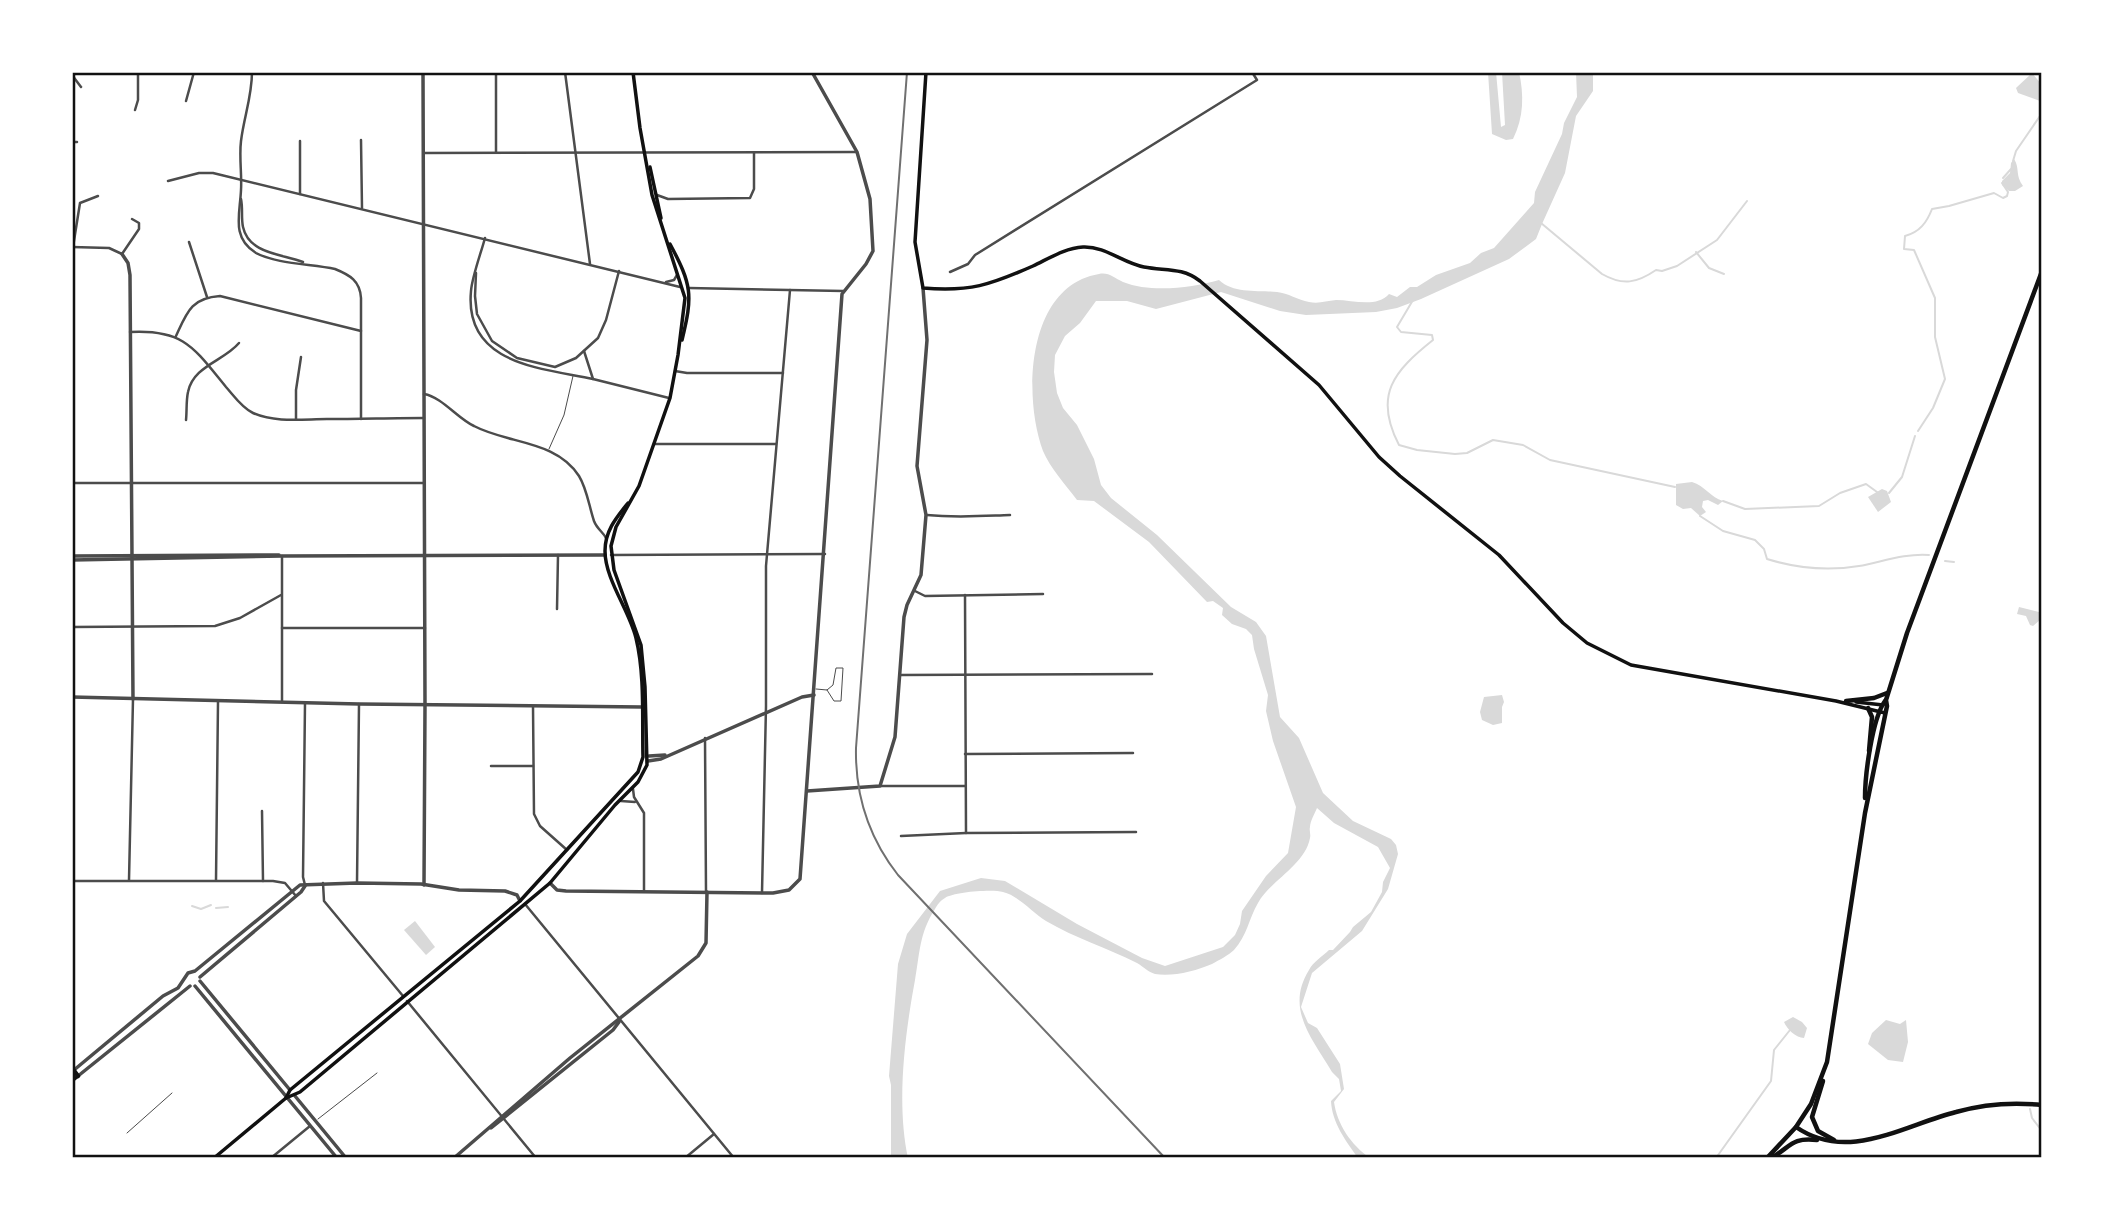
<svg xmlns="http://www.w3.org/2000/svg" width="2114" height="1230" font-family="Rubik,sans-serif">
<rect width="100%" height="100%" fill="#fff"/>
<g fill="#d9d9d9">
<path d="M1488,72H1496L1501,127L1505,125L1502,72H1519C1524,95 1524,117 1513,139L1506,140L1492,134Z"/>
<path d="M1576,72H1593V91L1576,116L1565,173L1542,224L1536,239L1509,259L1421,299L1397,308L1376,312L1306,315L1280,311L1221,292L1156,309L1127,301H1096L1080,323L1065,336L1055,355L1054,372L1057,393L1063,408L1077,425L1094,459L1101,485L1111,498L1157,535L1231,607L1256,622L1266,636L1280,717L1299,738L1323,793L1353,821L1391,839L1396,845L1398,854L1388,889L1362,931L1312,973L1301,1007L1308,1023L1317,1028L1340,1064L1344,1089L1334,1102C1337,1124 1351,1145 1370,1158H1358C1346,1141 1332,1123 1331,1101L1341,1091L1339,1079L1332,1072C1312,1038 1285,1009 1309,970C1313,962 1323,956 1329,950H1333L1350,932L1353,927L1371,912L1382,892L1383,882L1390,868L1378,847L1334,823L1317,808C1315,813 1310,821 1310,827C1309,831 1311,834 1310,838C1305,865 1271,880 1258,903C1249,918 1247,936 1234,950C1229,955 1219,960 1212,964C1196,971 1172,977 1155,974C1148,972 1144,967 1137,963C1107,948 1075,938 1046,921C1032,912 1019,896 1003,892C992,889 954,892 945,898C941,900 937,905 935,909C919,934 920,953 915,980C905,1034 896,1103 908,1158H891V1085L889,1076L898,964L907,934L940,891L981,878L1005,881L1077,924L1142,958L1165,966L1223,947L1235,935L1240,924L1242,911L1266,876L1288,853L1296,807L1273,741L1266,711L1268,695L1254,649L1252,635L1246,629L1232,624L1222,615L1223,608L1213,601L1207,602L1149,542L1094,501L1077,500C1066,485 1050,468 1043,451C1023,398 1026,286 1099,274C1109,272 1114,278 1123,282C1151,293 1191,288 1219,280C1234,294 1258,290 1277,292C1288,293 1298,300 1309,302C1319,304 1326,301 1336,300C1353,300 1377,308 1389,294L1397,297L1410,287H1417L1436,275L1470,263L1481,253L1494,248L1534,203L1535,192L1562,134L1564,123L1577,97Z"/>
<polygon points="2032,73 2042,85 2042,98 2040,101 2018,93 2016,88"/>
<path d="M2014,159C2020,168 2015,176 2023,186L2015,191H2009L2002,185V181L2010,173L2011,163Z"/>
<path d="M1692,482C1705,486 1710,497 1723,501L1718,505L1708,500L1703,501L1702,507L1706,512L1700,516L1691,508L1683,509L1676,505V484Z"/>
<polygon points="1882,489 1887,491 1891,502 1878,512 1868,497"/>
<polygon points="2019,607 2039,612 2040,620 2033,626 2030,625 2026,616 2017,614"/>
<polygon points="1502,695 1504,702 1502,707 1502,723 1493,725 1482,720 1480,712 1484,697"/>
<polygon points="415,921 435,947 426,955 404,930"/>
<path d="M1793,1017L1802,1022L1807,1028L1804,1038C1796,1038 1787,1029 1784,1022Z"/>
<polygon points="1886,1020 1900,1024 1906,1020 1908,1042 1903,1062 1888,1060 1868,1044 1872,1033"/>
</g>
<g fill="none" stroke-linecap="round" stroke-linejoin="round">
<g stroke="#d9d9d9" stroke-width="2">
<polyline points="2013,161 2016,151 2042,113"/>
<polyline points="2003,178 2011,169"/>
<path d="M1541,223L1602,274C1623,286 1637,283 1656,270L1662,271L1677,266L1717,240L1747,201"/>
<polyline points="1696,252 1709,268 1724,274"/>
<path d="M1413,300L1397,327L1401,332L1432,335L1433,340C1394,371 1373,395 1399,445L1417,450L1455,454L1467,453L1493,440L1523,445L1550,460L1675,487"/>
<path d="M1918,431L1933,408L1945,379L1935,337V298L1914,250L1904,249L1905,236C1920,232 1927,222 1932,209L1949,206L1994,193L2003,198L2007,196L2008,192L2002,183"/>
<polyline points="1889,493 1902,477 1915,436"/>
<polyline points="1723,501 1745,509 1819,506 1840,493 1866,484 1877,492"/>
<path d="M1700,516L1723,531L1755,540L1764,549L1767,559C1796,568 1829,571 1859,566C1881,562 1906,553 1929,555"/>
<polyline points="1945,561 1954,562"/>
<polyline points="192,906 201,909 211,905"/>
<polyline points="216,908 228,907"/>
<polyline points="2030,1109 2032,1118 2042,1131"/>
<polyline points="1716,1158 1771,1081 1774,1050 1790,1030"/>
</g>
<g stroke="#4c4c4c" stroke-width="1">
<polyline points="549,449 564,415 573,376"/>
<polyline points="816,689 827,690 833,685 836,668 843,668 841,701 834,701 827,690"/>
<polyline points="318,1119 377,1073"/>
<polyline points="127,1133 172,1093"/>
</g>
<g stroke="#4c4c4c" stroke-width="2.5">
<path d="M252,72C252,96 244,117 241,141C239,157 242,174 241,190C240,214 231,238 256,253C276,264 312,264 335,269C350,275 360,281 361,298V419"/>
<polyline points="496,72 496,152"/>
<polyline points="565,72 590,264"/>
<polyline points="72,73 73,72"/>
<polyline points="72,75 81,87"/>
<polyline points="186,101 194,72"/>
<polyline points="135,110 138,100 138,72"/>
<polyline points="361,140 362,208"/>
<polyline points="72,142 77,142"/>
<polyline points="424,153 857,152"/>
<polyline points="168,181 199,173 213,173 680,287"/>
<polyline points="300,194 300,141"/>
<polyline points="657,195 668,199 750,198 754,189 754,153"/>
<path d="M241,199C243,208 241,218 243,227C249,254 282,254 303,262"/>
<path d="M485,238C481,253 472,277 471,291C464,365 542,368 593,379"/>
<polyline points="189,242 207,297"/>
<polyline points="72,247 109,248 122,254 139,229 139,223 132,219"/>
<polyline points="73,247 80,203 98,196"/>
<polyline points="950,272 968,264 975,255 1257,80 1252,72"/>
<polyline points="476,273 475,296 477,314 492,341 517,358 555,367 576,358 598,338 606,320 619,271"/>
<polyline points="666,282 674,280 677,275"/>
<polyline points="689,288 843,291"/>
<path d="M130,332C184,329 194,348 226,387C234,396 242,408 253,413C275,423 304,419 327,419C360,419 392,418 424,418"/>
<path d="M176,336C187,312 191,298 220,296L361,331"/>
<polyline points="584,351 593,379 669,398"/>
<polyline points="675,371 687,373 783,373"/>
<path d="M424,394C442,397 457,418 474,426C508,444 556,440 579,476C587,489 589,506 594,521C597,529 603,532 606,538"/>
<polyline points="296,419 296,390 301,357"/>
<path d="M186,420C187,411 186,401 188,392C193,366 224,361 239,343"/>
<polyline points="654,444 776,444"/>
<polyline points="72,483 424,483"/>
<path d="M927,515C956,518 982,516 1010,515"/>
<polyline points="611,555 825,554"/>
<polyline points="915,591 925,596 1043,594"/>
<polyline points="965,595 966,833"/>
<polyline points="557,609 558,555"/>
<polyline points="72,627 215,626 240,618 281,595"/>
<polyline points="282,628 425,628"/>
<polyline points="900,675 1152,674"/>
<polyline points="282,702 282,556"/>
<polyline points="533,706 534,814 540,826 567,850"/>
<polyline points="705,738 706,892"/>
<polyline points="965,754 1133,753"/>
<polyline points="491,766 533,766"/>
<polyline points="881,786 965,786"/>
<polyline points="633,789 634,797 644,813 644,891"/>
<polyline points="621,801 635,802"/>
<polyline points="262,811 263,881"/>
<polyline points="901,836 966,833 1136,832"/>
<polyline points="129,880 133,699"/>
<polyline points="216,880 218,702"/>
<polyline points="72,881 273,881 285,883 296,896"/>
<polyline points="323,883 324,901 403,996"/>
<polyline points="357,883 359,704"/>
<polyline points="305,885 303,877 305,703"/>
<polyline points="762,893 766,706 766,566 790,290"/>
<polyline points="525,904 734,1158"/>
<polyline points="407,1001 536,1158"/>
<polyline points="271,1158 310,1126"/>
<polyline points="685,1158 714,1134"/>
</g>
<g stroke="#4c4c4c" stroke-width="3.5">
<polyline points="423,72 425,705 424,885"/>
<polyline points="122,254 128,263 130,275 133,699"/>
<polyline points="72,556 279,555"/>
<polyline points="72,560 282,556 605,555"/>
<polyline points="72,697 359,704 642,707"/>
<polyline points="649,756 665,755"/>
<polyline points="648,761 661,759 802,697 814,695"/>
<polyline points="807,791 880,786 895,737 904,617 907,605 921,575 926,515 917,466 927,340 923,288"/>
<polyline points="550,883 557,890 566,891 773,893 789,890 800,879 842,294 866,264 873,251 870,199 857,152 812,72"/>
<polyline points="200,977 301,892 305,886"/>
<polyline points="200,981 290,1090"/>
<polyline points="195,986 337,1158"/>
<polyline points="74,1070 163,996 178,988 188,973 195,971 300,885 357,883 421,884 459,890 505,891 517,895 520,901"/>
<polyline points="78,1076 190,986"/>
<polyline points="295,1096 346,1158"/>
<polyline points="491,1128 613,1030 619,1022"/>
<polyline points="454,1158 570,1058 698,956 706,943 707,892"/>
</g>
<g stroke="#111" stroke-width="3.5">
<path d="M926,72L915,242L923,288C970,292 990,285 1033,266C1048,259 1065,248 1083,247C1105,246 1123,263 1144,267C1165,271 1182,267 1200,281L1319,385L1379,457L1400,476L1499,555L1563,623L1587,643L1631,665L1836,701L1885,713"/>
<polyline points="650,167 661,218"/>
<path d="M670,244C692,285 693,295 682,340"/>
<polyline points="1856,702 1883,705"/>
<polyline points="72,1081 78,1076"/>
<polyline points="286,1098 300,1092 550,883 615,805 638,782 647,765 645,687 641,645 614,570 611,546 616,527 639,486 670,398 678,355 685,298 652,195 640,128 633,72"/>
<path d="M214,1158L286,1098L290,1090L520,901L638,772L643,757C642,719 645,675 636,638C629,610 605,579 605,551C605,531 616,518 628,503"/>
</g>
<g stroke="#111" stroke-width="4.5">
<polyline points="1846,701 1874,698 1887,693"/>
<polyline points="1868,708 1872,717 1869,751"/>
<path d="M1865,798C1865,775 1872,719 1885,701"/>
<polyline points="1823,1081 1812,1117 1818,1131 1834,1140"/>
<path d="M1796,1127C1848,1163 1904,1125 1956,1112C1984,1104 2013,1102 2042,1105"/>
<polyline points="1767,1158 1796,1127 1811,1104 1827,1062 1865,813 1887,706 1886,700 1907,633 2042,271"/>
<path d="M1771,1158C1791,1147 1791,1137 1817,1140"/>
</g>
<polyline stroke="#111" stroke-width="4.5" points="72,1068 78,1076"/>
<path stroke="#707070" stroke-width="2" d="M907,72L856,748C855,795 869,838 898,875L1165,1158"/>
</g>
<rect width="2114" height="1230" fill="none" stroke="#ffffff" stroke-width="147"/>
<rect x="74" y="74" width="1966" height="1082" fill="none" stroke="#111" stroke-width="2.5"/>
</svg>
